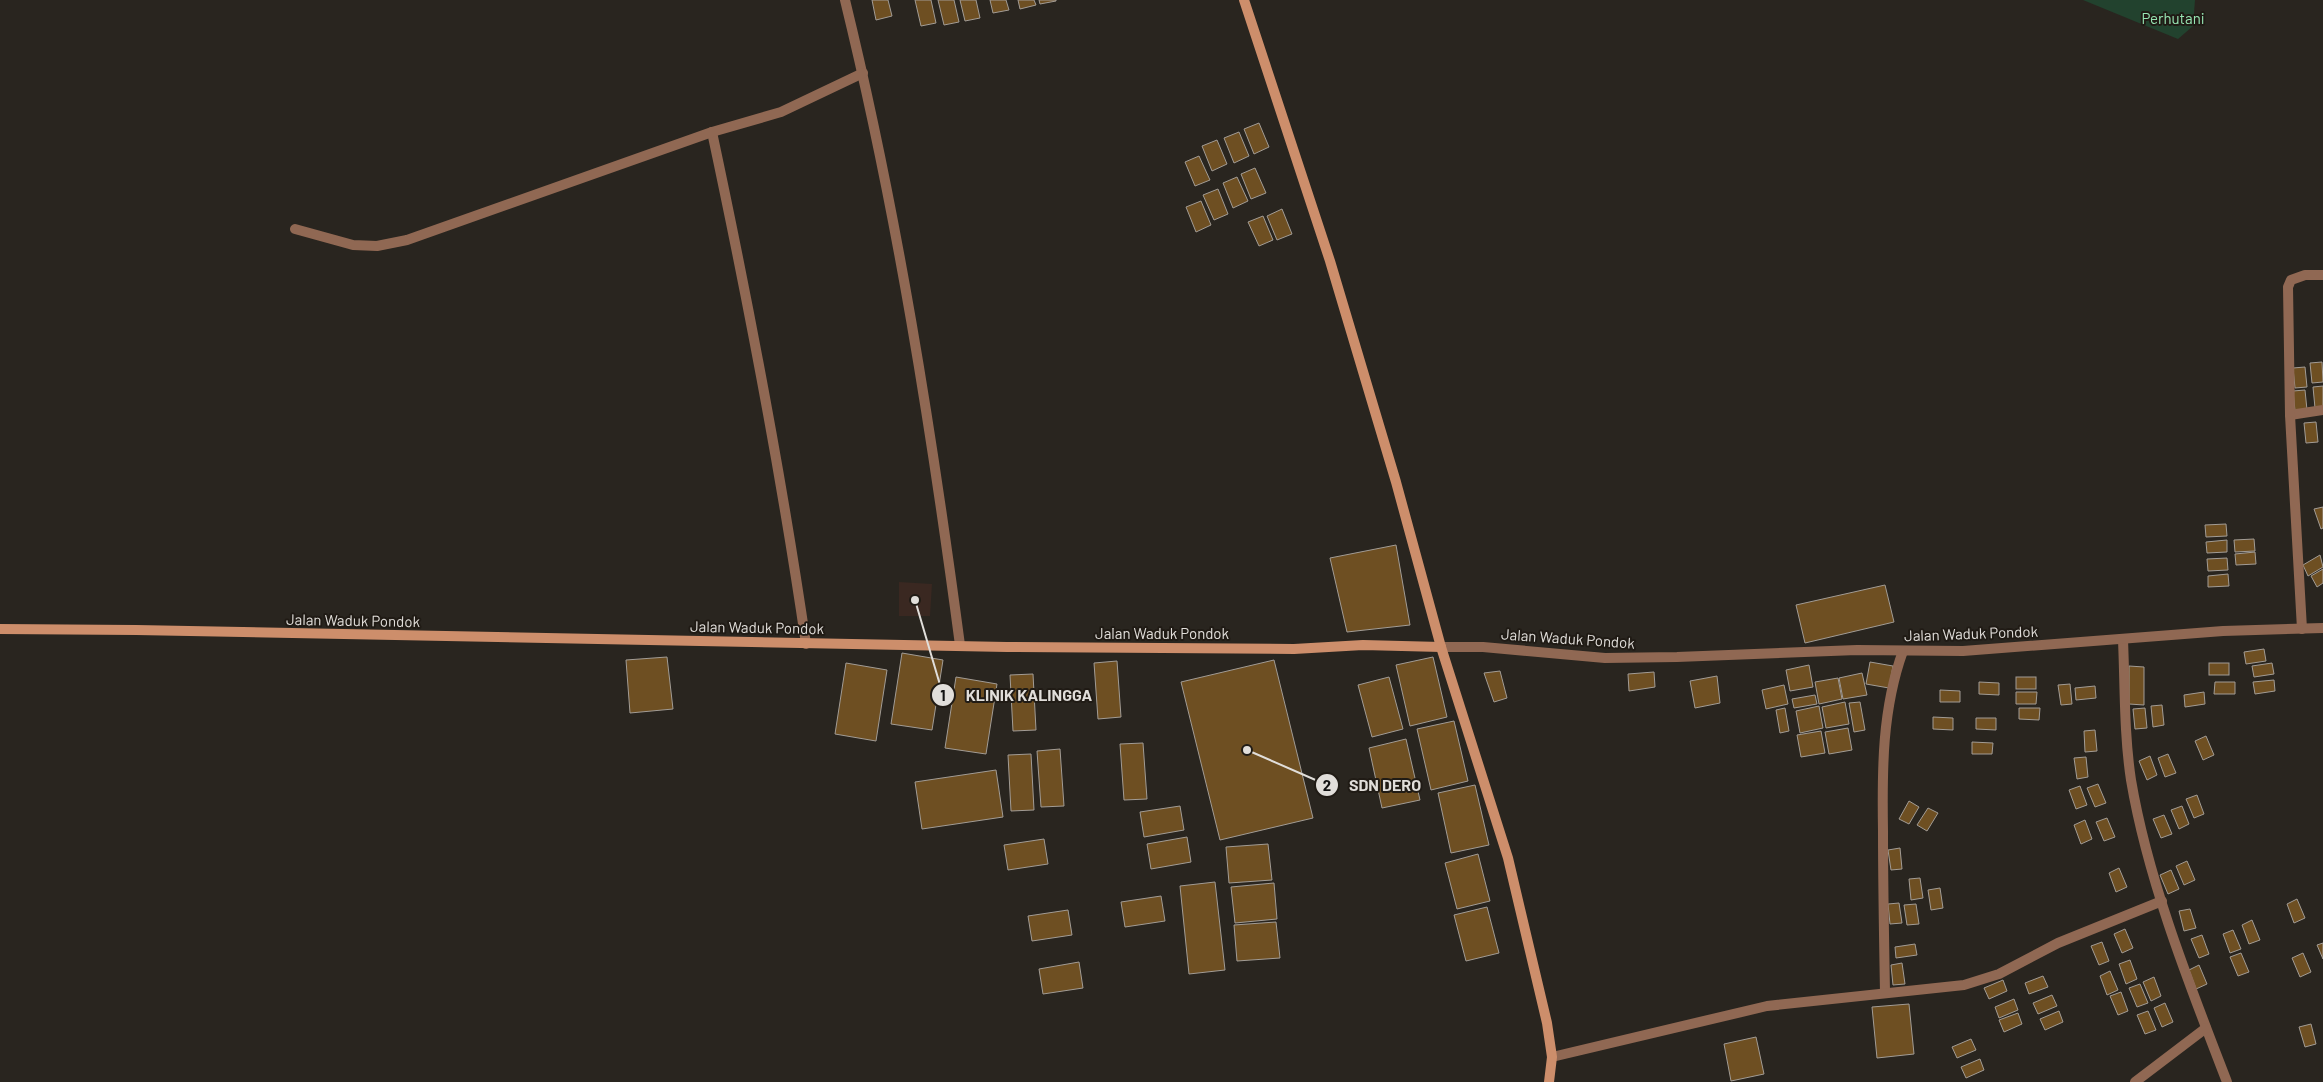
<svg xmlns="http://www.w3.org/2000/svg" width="2323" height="1082" font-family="Barlow,sans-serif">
<rect width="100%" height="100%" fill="#29251f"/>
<polygon fill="#3a2821" points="899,582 932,584 930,616 899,616"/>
<polygon fill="#22422e" points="2083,0 2195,0 2193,26 2178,39"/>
<g fill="#6e4f22" stroke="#a29c95">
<polygon points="872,0 888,0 892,16 876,20"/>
<polygon points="915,0 931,0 936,23 921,26"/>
<polygon points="938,0 954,0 959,22 944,25"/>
<polygon points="960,0 976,0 980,18 965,21"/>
<polygon points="990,0 1006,0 1009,10 993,13"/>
<polygon points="1018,0 1034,0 1036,5 1020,9"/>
<polygon points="1039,0 1056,0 1056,1 1040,4"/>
<polygon points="1259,123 1269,147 1254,154 1244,129"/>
<polygon points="1239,132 1249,156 1234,163 1224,138"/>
<polygon points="1217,140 1227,164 1212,171 1202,146"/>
<polygon points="1199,156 1210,180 1195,186 1185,162"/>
<polygon points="1255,168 1266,193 1251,199 1241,174"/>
<polygon points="1237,177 1248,201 1233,208 1223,183"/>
<polygon points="1218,189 1228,214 1214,220 1203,195"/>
<polygon points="1201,201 1211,225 1196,232 1186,207"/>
<polygon points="1282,209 1292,234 1277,240 1267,216"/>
<polygon points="1263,216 1273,240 1259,246 1248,222"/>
<polygon points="2322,362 2323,382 2312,383 2310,363"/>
<polygon points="2305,367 2307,387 2295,388 2293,368"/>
<polygon points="2323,386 2323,407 2315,408 2313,387"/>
<polygon points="2305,390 2307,410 2295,411 2293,391"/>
<polygon points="2316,422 2318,442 2306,443 2304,423"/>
<polygon points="2323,507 2323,528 2321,529 2314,509"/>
<polygon points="2226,524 2227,536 2206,537 2205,525"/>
<polygon points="2254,539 2255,551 2235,552 2234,540"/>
<polygon points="2227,540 2227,552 2207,553 2206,542"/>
<polygon points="1396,545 1410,625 1347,632 1330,558"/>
<polygon points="2255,552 2256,564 2236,565 2235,554"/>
<polygon points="2320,555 2323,567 2308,576 2303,565"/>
<polygon points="2227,558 2228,570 2208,571 2207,559"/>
<polygon points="2323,569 2323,583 2317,587 2311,576"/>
<polygon points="2228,574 2229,586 2208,587 2208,576"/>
<polygon points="1885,585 1894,622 1805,643 1796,605"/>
<polygon points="2264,649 2266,661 2246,664 2244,652"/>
<polygon points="902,653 943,660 932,730 891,724"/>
<polygon points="667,657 673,709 630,713 626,660"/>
<polygon points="1433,657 1447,717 1410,726 1396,665"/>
<polygon points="1274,660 1313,818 1220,840 1181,682"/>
<polygon points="1117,661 1121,717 1098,719 1094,663"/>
<polygon points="1870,662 1893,666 1889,688 1866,684"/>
<polygon points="846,663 887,670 876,741 835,734"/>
<rect x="2209" y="663" width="20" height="12"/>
<polygon points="2272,663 2274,674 2254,677 2252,666"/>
<polygon points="1809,665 1813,687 1790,691 1786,670"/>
<polygon points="2129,666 2144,667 2144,705 2129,704"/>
<polygon points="1500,671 1507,698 1494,702 1484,673"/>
<polygon points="1654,672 1655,687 1629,691 1628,674"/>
<polygon points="1862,673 1867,695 1843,699 1839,678"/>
<polygon points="1033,674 1036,730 1013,731 1010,675"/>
<polygon points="1717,676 1720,703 1695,708 1690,681"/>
<polygon points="956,677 997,684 986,754 945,748"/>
<polygon points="1389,677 1403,729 1372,737 1358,685"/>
<rect x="2016" y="677" width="20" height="12"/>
<polygon points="1838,678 1842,699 1819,704 1815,682"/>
<polygon points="2274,680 2275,691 2255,694 2253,682"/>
<polygon points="1979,682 1999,683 1999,695 1979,694"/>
<polygon points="2215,682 2235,682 2235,694 2214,694"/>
<polygon points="2070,684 2072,704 2061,705 2058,685"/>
<polygon points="1784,685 1788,704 1766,709 1762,690"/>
<polygon points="2095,686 2096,698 2076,700 2075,688"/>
<polygon points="1940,690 1960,691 1960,702 1940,702"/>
<polygon points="2016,692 2037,692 2036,704 2016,704"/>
<polygon points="2204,692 2205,704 2185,707 2184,695"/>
<polygon points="1815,695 1817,704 1794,708 1792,699"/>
<polygon points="1845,702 1849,724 1826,728 1822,707"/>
<polygon points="1860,702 1865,730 1854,732 1849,703"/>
<polygon points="2162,705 2164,725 2153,727 2151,706"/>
<polygon points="1819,706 1823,728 1800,733 1796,711"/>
<polygon points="1785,708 1789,731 1780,733 1776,710"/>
<polygon points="2019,708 2040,708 2039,720 2019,719"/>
<polygon points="2145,708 2147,728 2135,729 2133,709"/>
<polygon points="1933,717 1953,718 1953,730 1933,729"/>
<polygon points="1976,718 1996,718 1996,730 1976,729"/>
<polygon points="1454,721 1468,781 1431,790 1417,729"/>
<polygon points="1848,728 1852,750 1829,754 1825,732"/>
<polygon points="2095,730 2097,751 2085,752 2084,731"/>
<polygon points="1821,731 1825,753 1801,757 1797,735"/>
<polygon points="2206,736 2214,755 2203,760 2195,741"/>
<polygon points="1406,739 1420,800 1382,808 1369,748"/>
<polygon points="1972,742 1993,743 1992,754 1972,754"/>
<polygon points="1143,743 1147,799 1124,800 1120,744"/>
<polygon points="1060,749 1064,806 1041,807 1037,751"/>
<polygon points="1031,754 1034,810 1011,811 1008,755"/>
<polygon points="2168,754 2176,773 2165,777 2158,758"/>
<polygon points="2150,756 2157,775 2147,780 2139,761"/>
<polygon points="2086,757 2088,777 2077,779 2074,758"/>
<polygon points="996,770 1003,817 922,829 915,782"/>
<polygon points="2098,784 2106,803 2095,807 2087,788"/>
<polygon points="1475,785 1489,845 1451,853 1438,793"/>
<polygon points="2080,786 2087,805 2076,809 2069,790"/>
<polygon points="2197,795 2204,814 2194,818 2186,799"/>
<polygon points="1909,801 1919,807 1909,824 1899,819"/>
<polygon points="1180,806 1184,830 1144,837 1140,812"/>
<polygon points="2182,806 2189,824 2179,829 2171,810"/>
<polygon points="1928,808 1938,813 1927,831 1917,825"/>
<polygon points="2164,815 2172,834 2161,838 2153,819"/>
<polygon points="2107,818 2115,837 2104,841 2096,822"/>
<polygon points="2085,820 2092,839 2081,844 2074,825"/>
<polygon points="1187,837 1191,862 1151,869 1147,844"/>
<polygon points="1044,839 1048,864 1008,870 1004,845"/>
<polygon points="1268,844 1272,880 1229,883 1226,847"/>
<polygon points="1900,848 1902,869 1891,870 1888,850"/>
<polygon points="1478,854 1490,901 1457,909 1445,863"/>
<polygon points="2187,861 2195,880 2184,885 2176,866"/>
<polygon points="2119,868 2127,887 2116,892 2109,873"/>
<polygon points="2171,870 2179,889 2168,894 2160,875"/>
<polygon points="1920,878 1923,898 1911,900 1909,879"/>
<polygon points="1215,882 1225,970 1189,974 1180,886"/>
<polygon points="1274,883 1277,919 1235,923 1231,887"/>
<polygon points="1940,888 1943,908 1931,910 1928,890"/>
<polygon points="1161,896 1165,921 1125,927 1121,902"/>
<polygon points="2297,899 2305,918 2294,923 2287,904"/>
<polygon points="1899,903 1902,923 1890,924 1888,904"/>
<polygon points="1916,904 1919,924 1907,925 1904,905"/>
<polygon points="1487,907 1499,953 1466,961 1454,915"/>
<polygon points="2190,909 2196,928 2184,931 2179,911"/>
<polygon points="1068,910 1072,935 1032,941 1028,916"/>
<polygon points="2252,920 2260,940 2249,944 2242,925"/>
<polygon points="1276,922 1280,958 1237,961 1234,925"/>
<polygon points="2125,929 2133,948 2122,953 2114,934"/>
<polygon points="2233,930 2241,949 2230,953 2223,934"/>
<polygon points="2202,935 2209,954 2199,958 2191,939"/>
<polygon points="2102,942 2109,961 2099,965 2091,946"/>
<polygon points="2323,943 2323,959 2317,945"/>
<polygon points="1915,944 1917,955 1896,958 1895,947"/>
<polygon points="2241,953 2249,972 2238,976 2230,957"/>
<polygon points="2303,953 2311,972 2300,977 2292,958"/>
<polygon points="2130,960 2137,979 2126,984 2119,964"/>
<polygon points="1079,962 1083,988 1043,994 1039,969"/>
<polygon points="1902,963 1905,984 1893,985 1891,965"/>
<polygon points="2199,965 2207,984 2196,989 2189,970"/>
<polygon points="2110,971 2118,990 2107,995 2100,976"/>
<polygon points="2043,976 2048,987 2029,994 2025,983"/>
<polygon points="2154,977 2161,996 2151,1001 2143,982"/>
<polygon points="2003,980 2007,991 1989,999 1984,988"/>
<polygon points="2140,984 2148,1003 2137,1007 2129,988"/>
<polygon points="2121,992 2128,1011 2118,1015 2110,996"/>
<polygon points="2052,995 2057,1006 2038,1014 2033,1003"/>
<polygon points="2014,999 2018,1010 1999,1018 1995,1007"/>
<polygon points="2165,1003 2173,1022 2162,1027 2154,1008"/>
<polygon points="1909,1004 1914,1054 1877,1058 1872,1007"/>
<polygon points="2059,1011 2063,1022 2045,1030 2040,1019"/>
<polygon points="2148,1011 2156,1030 2145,1034 2137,1015"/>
<polygon points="2018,1013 2022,1024 2004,1032 1999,1020"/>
<polygon points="2311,1024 2316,1044 2305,1047 2299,1027"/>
<polygon points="1756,1037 1764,1074 1731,1081 1724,1044"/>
<polygon points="1971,1039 1976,1050 1957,1058 1952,1047"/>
<polygon points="1980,1059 1984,1070 1966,1078 1961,1067"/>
</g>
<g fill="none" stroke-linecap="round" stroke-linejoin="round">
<g stroke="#906853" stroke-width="10">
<path d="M845,0C897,213 931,427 960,645"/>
<path d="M712,132C748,301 781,472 806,644"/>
<polyline points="295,229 353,245 377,246 407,240 712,132 781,112 863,73"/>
<polyline points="2290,415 2323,410"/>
<polyline points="2302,629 2290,415 2288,287 2291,280 2305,275 2323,275"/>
<path d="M2123,640C2125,686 2124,734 2131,780C2148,881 2190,986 2227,1082"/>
<polyline points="1441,647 1483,647 1605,658 1677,657 1857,650 1963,651 2223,631 2323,628"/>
<path d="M1885,992C1884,938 1883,885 1883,831C1882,770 1882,709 1903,651"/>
<polyline points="1552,1057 1767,1006 1964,985 1999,974 2058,943 2162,901"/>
<polyline points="2135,1082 2206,1028"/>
</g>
<g stroke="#cd8e6b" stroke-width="10">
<polyline points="1244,0 1330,261 1396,482 1441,647 1508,858 1547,1023 1552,1057 1549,1082"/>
<polyline points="0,629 136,630 1007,647 1294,649 1363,645 1441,647"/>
</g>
</g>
<g text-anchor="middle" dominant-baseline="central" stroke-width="4" stroke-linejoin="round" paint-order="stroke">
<g font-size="15" fill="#97e5b3" stroke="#201b15">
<text x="2173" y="18">Perhutani</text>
</g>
<g font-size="15" fill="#e1deda" stroke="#201b15">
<text transform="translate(353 620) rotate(1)">Jalan Waduk Pondok</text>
<text transform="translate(757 627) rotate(1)">Jalan Waduk Pondok</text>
<text x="1162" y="633">Jalan Waduk Pondok</text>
<text transform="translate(1971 633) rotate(-2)">Jalan Waduk Pondok</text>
<text transform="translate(1568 638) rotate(4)">Jalan Waduk Pondok</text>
</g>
</g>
<path fill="none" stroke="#e1deda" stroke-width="2" d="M915 600L943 695M1247 750L1327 785"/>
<g fill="#e1deda" stroke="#201b15" stroke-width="2">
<circle cx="915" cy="600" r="5"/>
<circle cx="1247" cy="750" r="5"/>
<circle cx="943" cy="695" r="12"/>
<circle cx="1327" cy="785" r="12"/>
</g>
<g font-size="15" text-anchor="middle" font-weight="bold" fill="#111">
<text x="943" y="701">1</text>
<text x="1327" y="791">2</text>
</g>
<g font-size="16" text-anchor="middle" font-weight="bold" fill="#e1deda" stroke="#201b15" stroke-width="4" stroke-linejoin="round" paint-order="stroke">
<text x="1029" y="701">KLINIK KALINGGA</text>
<text x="1385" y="791">SDN DERO</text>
</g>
</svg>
